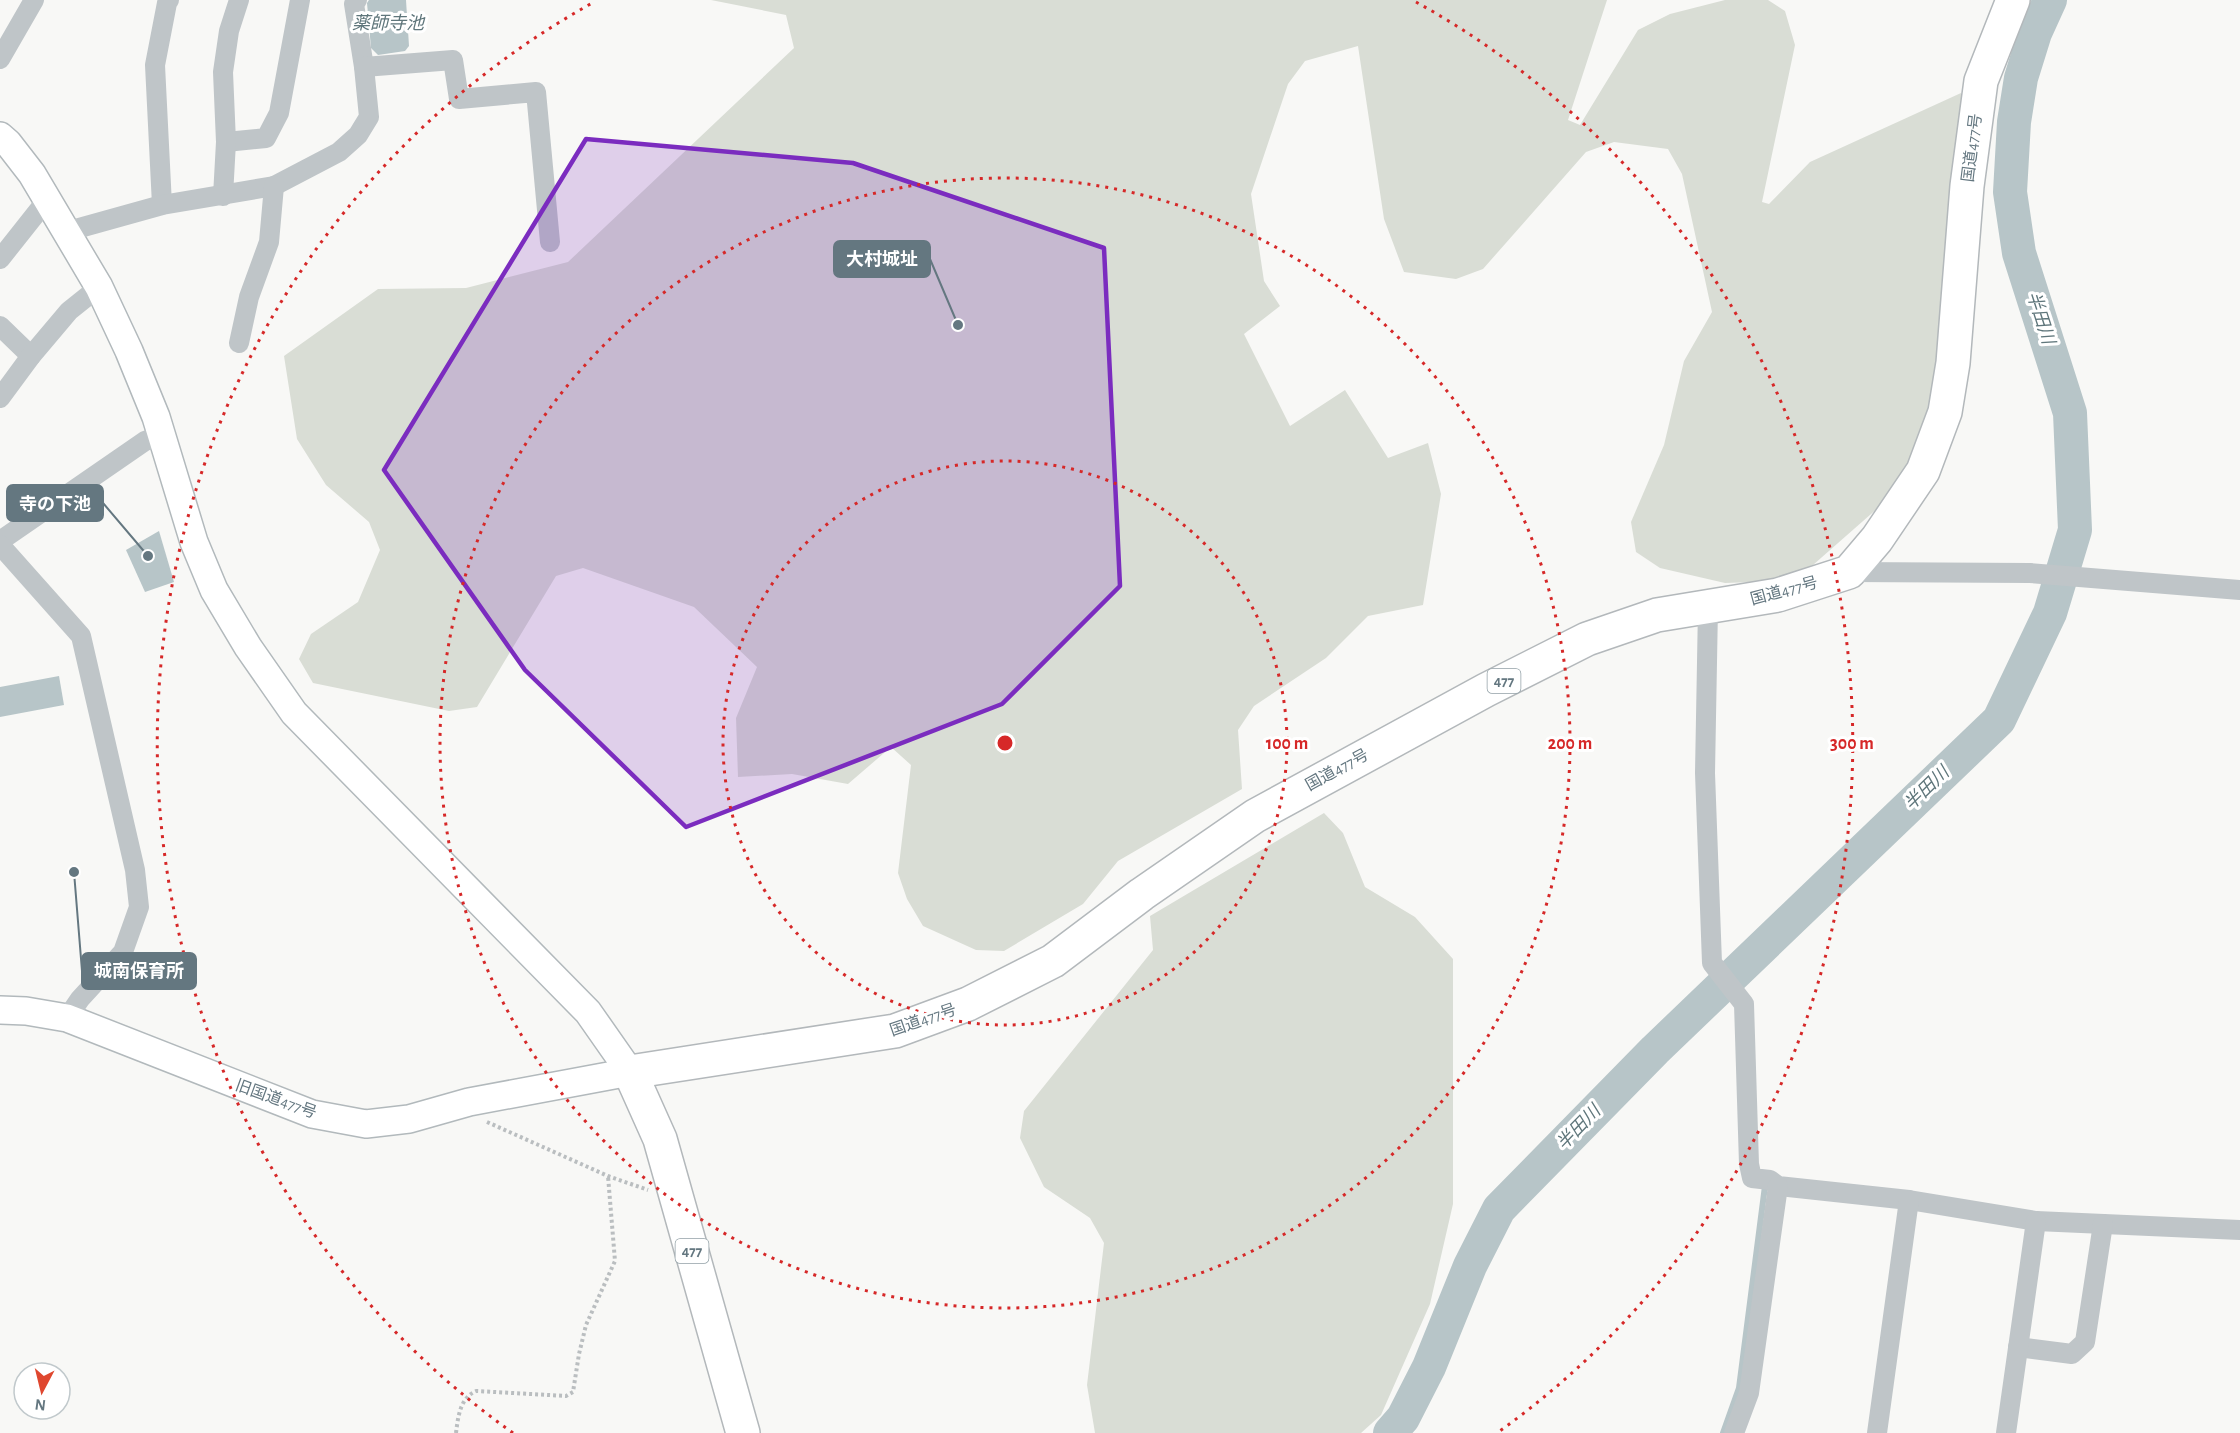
<svg xmlns="http://www.w3.org/2000/svg" width="2240" height="1433" font-family="'Alegreya Sans','Noto Sans JP',sans-serif">
<rect width="100%" height="100%" fill="#f8f8f6"/>
<g fill="#d9ddd5">
<polygon points="711,0 1607,0 1568,120 1580,125 1638,30 1670,14 1725,0 1768,0 1785,11 1795,45 1762,202 1769,204 1810,162 1961,93 1964,120 1931,414 1912,478 1813,565 1781,581 1725,583 1660,568 1636,552 1631,522 1664,445 1684,361 1712,312 1682,174 1668,149 1614,142 1586,152 1483,269 1456,279 1404,272 1384,219 1358,46 1305,61 1288,84 1251,194 1264,281 1280,306 1244,334 1290,426 1345,390 1388,458 1428,443 1441,494 1423,605 1368,616 1326,658 1254,706 1238,730 1242,789 1118,861 1083,904 1004,951 976,950 923,926 907,899 898,873 911,765 891,747 848,784 792,774 738,777 736,718 757,667 694,607 583,568 556,576 477,707 449,711 313,683 299,659 311,634 358,602 380,550 369,522 326,485 297,439 284,356 378,289 466,288 568,262 794,48 786,15"/>
<polygon points="1324,813 1343,833 1365,887 1415,917 1453,959 1453,1204 1430,1304 1381,1415 1361,1433 1095,1433 1087,1385 1104,1243 1090,1218 1044,1187 1020,1138 1024,1111 1153,950 1150,916"/>
</g>
<g fill="#b7c5c8">
<polygon points="369,0 406,0 409,46 405,51 378,55 371,48 367,3"/>
<polygon points="159,531 174,582 145,592 126,550"/>
<polygon points="59,676 64,705 0,717 0,687"/>
</g>
<g fill="none" stroke-linecap="round" stroke-linejoin="round">
<polyline stroke="#b7c5c8" stroke-width="6" points="1723,1433 1739,1388 1765,1186"/>
<polyline stroke="#b7c5c8" stroke-width="34" points="1390,1433 1403,1418 1429,1367 1470,1266 1499,1209 1655,1050 1999,720 2050,613 2075,530 2070,413 2019,253 2010,192 2014,122 2021,78 2035,33 2050,0"/>
<g stroke="#b2b9bc" stroke-width="30">
<polyline id="secondary" points="0,136 8,143 32,174 99,287 129,351 156,417 194,542 214,590 248,647 294,713 588,1012 630,1072 469,1102 409,1119 366,1124 312,1114 67,1018 26,1011 0,1010"/>
</g>
<g stroke="#b3b8bb" stroke-width="36">
<polyline id="highway" points="743,1433 660,1139 630,1072 895,1031 968,1004 1053,961 1142,894 1255,816 1486,690 1587,639 1657,615 1778,595 1849,572 1877,539 1923,471 1945,412 1953,363 1967,186 1981,81 2013,0"/>
</g>
<g stroke="#babec0" stroke-width="4" stroke-dasharray="3 3" stroke-linecap="butt">
<polyline points="487,1122 608,1176 648,1190"/>
<path d="M456,1433C458,1417 460,1398 476,1391L566,1396L573,1392L579,1354L586,1325L615,1261L608,1176"/>
</g>
<g stroke="#bfc5c8" stroke-width="20">
<polyline points="357,0 354,4 364,67"/>
<polyline points="0,59 34,0"/>
<polyline points="226,142 266,138 279,113 300,0"/>
<polyline points="223,196 226,142 223,72 229,31 239,0"/>
<polyline points="162,205 155,65 167,3 169,0"/>
<polyline points="65,232 162,205 274,186 339,152 358,135 369,117 364,67 453,60 459,99 536,92 550,242"/>
<polyline points="0,259 46,201"/>
<polyline points="0,326 31,356"/>
<polyline points="239,343 249,297 269,242 274,186"/>
<polyline points="0,398 31,356 69,311 99,287"/>
<polyline points="0,541 145,441 162,435"/>
<polyline points="0,545 81,636 135,870 139,907 123,952 80,999 67,1018"/>
<polyline points="1849,572 2030,573 2240,590"/>
<polyline points="1708,607 1705,773 1712,963 1744,1004 1749,1164 1752,1178 1770,1180 1778,1186 1909,1200 2036,1221 2240,1230"/>
<polyline points="2018,1347 2072,1354 2085,1342 2103,1224"/>
<polyline points="1734,1433 1749,1393 1778,1186"/>
<polyline points="1877,1433 1909,1200"/>
<polyline points="2006,1433 2036,1221"/>
</g>
<use href="#secondary" stroke="#fff" stroke-width="27"/>
<use href="#highway" stroke="#fff" stroke-width="33"/>
</g>
<path fill="#7b2cbf" fill-opacity="0.2" stroke="#7b2cbf" stroke-width="4.5" stroke-linejoin="round" d="M586,139L853,163L1104,248L1120,586L1002,704L686,827L525,670L384,470Z"/>
<g fill="none" stroke="#d62828" stroke-width="3" stroke-dasharray="3 6">
<circle cx="1005" cy="743" r="282"/>
<circle cx="1005" cy="743" r="565"/>
<path d="M513 1433A847 847 0 0 1 594 2M1416 2A847 847 0 0 1 1497 1433"/>
</g>
<g text-anchor="middle" dominant-baseline="central" stroke-width="6" stroke-linejoin="round" paint-order="stroke">
<g fill="#fff" stroke="#92a0a6" stroke-width="1.5">
<rect x="1487.5" y="669" width="33" height="24" rx="4.5"/>
<rect x="675.5" y="1239" width="33" height="24" rx="4.5"/>
</g>
<g font-size="15" font-weight="bold" fill="#647780">
<text x="1504" y="681">477</text>
<text x="692" y="1251">477</text>
</g>
<g font-size="16" fill="#647780" stroke="#fff">
<text transform="translate(1972 148) rotate(-83)">国道477号</text>
<text transform="translate(1784 591) rotate(-15)">国道477号</text>
<text transform="translate(1337 770) rotate(-29)">国道477号</text>
<text transform="translate(923 1020) rotate(-19)">国道477号</text>
<text transform="translate(276 1099) rotate(20)">旧国道477号</text>
</g>
<g font-size="18" font-style="italic" fill="#5f767b" stroke="#fff">
<text x="388" y="24">薬師寺池</text>
<text transform="translate(2040 318) rotate(72)">半田川</text>
<text transform="translate(1927 789) rotate(-44)">半田川</text>
<text transform="translate(1579 1128) rotate(-46)">半田川</text>
</g>
</g>
<circle cx="1005" cy="743" r="9" fill="#d62828" stroke="#fff" stroke-width="3"/>
<g font-size="18" text-anchor="middle" font-weight="bold" fill="#d62828" stroke="#fff" stroke-width="6" stroke-linejoin="round" paint-order="stroke">
<text x="1287" y="749">100 m</text>
<text x="1570" y="749">200 m</text>
<text x="1852" y="749">300 m</text>
</g>
<path fill="none" stroke="#647780" stroke-width="2" d="M958 325L930 259M148 556L103 503M74 872L82 971"/>
<g fill="#647780" stroke="#fff" stroke-width="2">
<circle cx="958" cy="325" r="6"/>
<circle cx="148" cy="556" r="6"/>
<circle cx="74" cy="872" r="6"/>
</g>
<g fill="#647780" stroke="#647780" stroke-width="2">
<rect x="834" y="241" width="96" height="36" rx="6"/>
<rect x="7" y="485" width="96" height="36" rx="6"/>
<rect x="82" y="953" width="114" height="36" rx="6"/>
</g>
<g font-size="18" text-anchor="middle" font-weight="bold" fill="#fff">
<text x="882" y="265">大村城址</text>
<text x="55" y="510">寺の下池</text>
<text x="139" y="977">城南保育所</text>
</g>
<g transform="translate(42 1391) rotate(187)"><circle r="28" fill="#ffffff" stroke="#c1c9cc" stroke-width="1.5"/>
<path d="M0-4.5L10 22L0 15L-10 22Z" fill="#df472f"/>
<text y="-9" font-size="16" font-weight="bold" text-anchor="middle" fill="#647780">N</text>
</g>
</svg>
